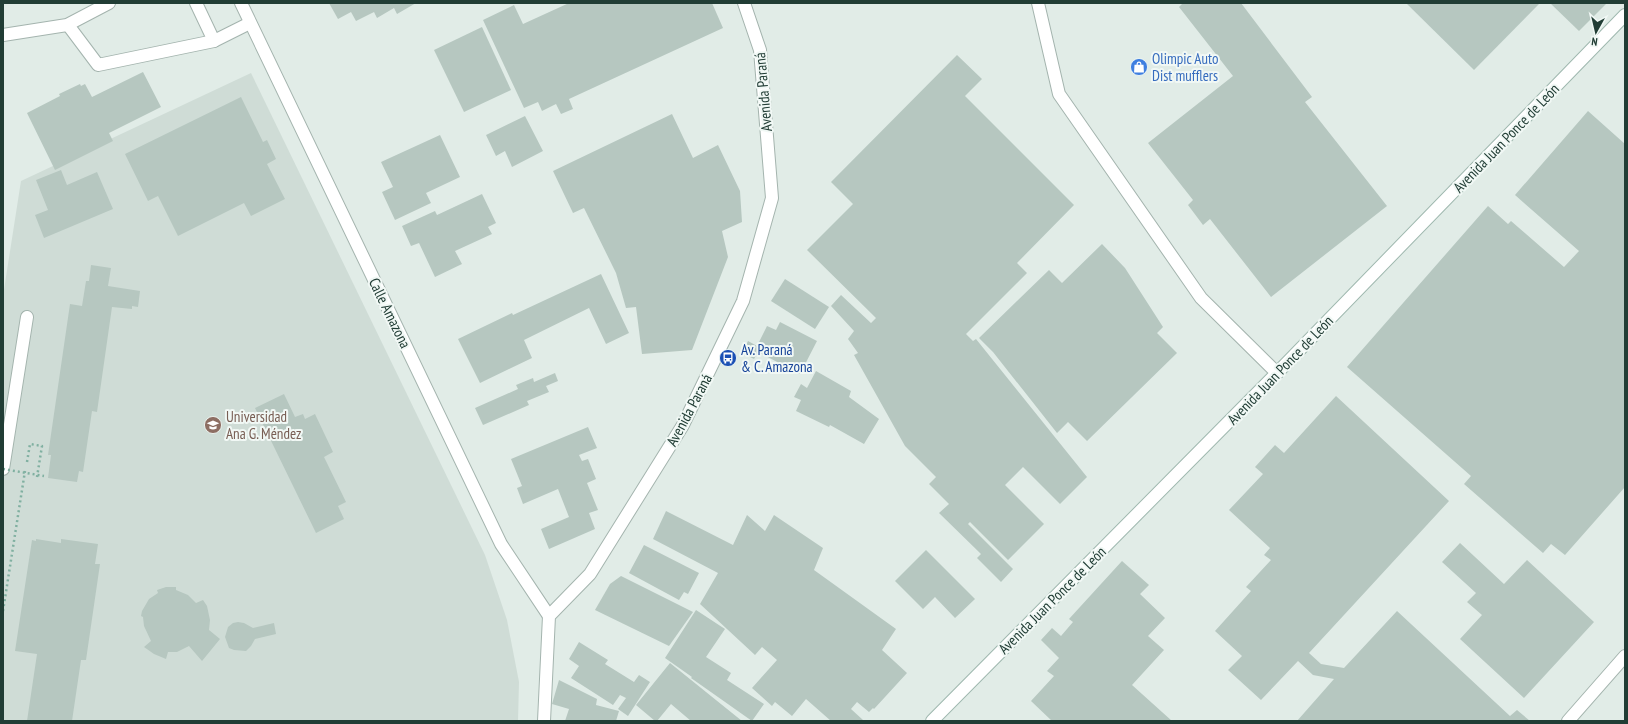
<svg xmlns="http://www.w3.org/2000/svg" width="1628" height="724" font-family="'PT Sans Narrow',sans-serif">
<rect width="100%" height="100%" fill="#e1ece7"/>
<polygon fill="#cfdcd6" points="251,73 485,555 507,620 519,682 518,721 3,721 3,296 21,181"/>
<g fill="#b6c7c0">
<polygon points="329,3 416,3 397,14 394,8 377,18 374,12 356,21 351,12 338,19"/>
<polygon points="569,3 712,3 723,28 569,99 573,109 561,114 556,104 542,111 538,102 524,108 483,20 514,5 523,24"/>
<polygon points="1183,3 1241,3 1312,97 1305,102 1387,206 1271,297 1210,219 1203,225 1188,205 1193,200 1148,143 1233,76 1179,7"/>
<polygon points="1406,3 1540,3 1474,70"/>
<polygon points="1550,3 1607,3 1579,31"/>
<polygon points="482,27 511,90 464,112 434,50"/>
<polygon points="957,55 982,79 965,96 1074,205 1017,263 1027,273 966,334 973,341 976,339 1087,477 1060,504 1023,467 1005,485 1044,524 1008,560 970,522 968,524 1013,569 1001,582 977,558 981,554 939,513 949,504 929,484 936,477 905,446 854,355 858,353 848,339 854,331 831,306 841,295 871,323 876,318 807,250 853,204 831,182"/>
<polygon points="143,72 161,107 109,133 113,141 55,170 27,113 60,96 59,94 80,84 81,86 85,84 92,97"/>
<polygon points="241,97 263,142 267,140 276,159 267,164 285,199 251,216 244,203 178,236 158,196 148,201 125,154"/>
<polygon points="1588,111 1625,144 1625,487 1565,555 1551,544 1543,553 1464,484 1471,476 1347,367 1488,206 1508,224 1511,221 1564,267 1579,251 1515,195"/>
<polygon points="672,114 693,158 718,145 740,191 742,222 722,231 728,257 692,350 642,354 636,307 626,308 616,273 584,208 573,213 553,171"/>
<polygon points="525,116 543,151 512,167 505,151 496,156 486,135"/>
<polygon points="440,135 460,177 426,193 431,203 395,220 382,192 393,187 381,162"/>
<polygon points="61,170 67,185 97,172 113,209 44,238 35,215 48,210 36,180"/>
<polygon points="482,194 496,223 488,227 492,234 455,251 462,264 435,277 419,243 411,246 402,226 435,211 437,215"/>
<polygon points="1102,244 1125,268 1163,327 1157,333 1177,353 1087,441 1068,422 1057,433 993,352 979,338 1049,270 1062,283"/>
<polygon points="91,265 111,268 108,286 140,291 138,307 132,306 132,309 112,307 97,412 92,411 83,472 79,471 77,482 48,478 51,455 48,455 70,304 82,306 86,281 89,281"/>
<polygon points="601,274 629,333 606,344 589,308 524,340 532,358 480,383 458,339 512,313 513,315"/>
<polygon points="785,279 829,307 815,329 771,301"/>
<polygon points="780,322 817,341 800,374 758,352 754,359 742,353 748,341 757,346 767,326 776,330"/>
<polygon points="816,371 851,391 849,397 879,419 864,444 830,425 829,427 796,411 801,400 794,397 801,384 807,388"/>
<polygon points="555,373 558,381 546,386 549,392 527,401 529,405 483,425 475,408 518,389 516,385 533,378 534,382"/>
<polygon points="284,394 295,417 303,414 305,419 315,414 333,452 324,457 346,502 338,506 344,519 316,533 255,408"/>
<polygon points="1336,396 1449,501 1309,653 1321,664 1344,668 1397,611 1510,716 1517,710 1530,721 1297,721 1334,679 1313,675 1298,661 1261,700 1228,670 1242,656 1215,631 1251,591 1246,587 1271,560 1264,555 1270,548 1229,510 1263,474 1255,467 1275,445 1284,453"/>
<polygon points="588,427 597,448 579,455 582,461 588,459 596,479 587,483 598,510 589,513 595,529 549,549 541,529 569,517 558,489 523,504 517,488 522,486 511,459"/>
<polygon points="666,511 733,545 747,515 765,531 774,515 823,548 814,570 896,629 882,650 907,673 874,709 873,708 869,712 857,702 851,709 863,720 862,721 831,721 806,699 792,716 775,702 772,706 752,688 777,660 762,647 755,655 700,604 718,573 653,539"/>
<polygon points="36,539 61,543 61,539 98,544 95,564 100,564 86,660 81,660 72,721 27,721 37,654 15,651 32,540 36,541"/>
<polygon points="1460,543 1504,584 1527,560 1594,622 1524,698 1460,639 1482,615 1467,602 1476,593 1442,562"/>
<polygon points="644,545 699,573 688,594 684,592 679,600 629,573"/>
<polygon points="926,550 975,599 955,618 935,597 923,609 895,581"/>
<polygon points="1122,561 1149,585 1140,594 1165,618 1148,636 1164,650 1132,685 1172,721 1052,721 1031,701 1054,676 1047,671 1059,658 1041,640 1052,628 1061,636 1073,622 1069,619"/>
<polygon points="621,576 693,612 669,646 595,610 610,584"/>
<polygon points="166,587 176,587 176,590 188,595 196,603 203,600 207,606 210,620 209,630 220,639 202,661 189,646 177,652 168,652 166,659 154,654 144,647 151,641 144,626 143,617 141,616 142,611 149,599 158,593 157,590"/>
<polygon points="696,610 725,629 706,657 731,673 727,680 764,704 752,721 691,678 692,677 665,658"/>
<polygon points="238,622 244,623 253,628 274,623 276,634 255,639 251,646 246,651 234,650 229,648 225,637 228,627 233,623"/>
<polygon points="579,642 608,660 605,664 634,682 639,675 650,682 628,716 618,709 626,698 620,695 613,705 571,678 579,666 569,659"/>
<polygon points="670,663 742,721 691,721 671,704 657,721 655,721 636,705"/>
<polygon points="559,680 597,699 596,705 619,711 616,721 565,721 569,709 552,704"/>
</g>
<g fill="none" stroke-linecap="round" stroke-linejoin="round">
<g stroke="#a4b4ae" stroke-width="14">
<g id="lane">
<polyline points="196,3 214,41"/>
<polyline points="68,25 98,65 214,41 250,23"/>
<polyline points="3,35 67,25 109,3"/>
<polyline points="3,469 27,317"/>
</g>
</g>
<g stroke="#a4b4ae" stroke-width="14">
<g id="street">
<polyline points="241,3 501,544 549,616"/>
<polyline points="1038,3 1059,94 1201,298 1277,373"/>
<polyline points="544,721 549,616 590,574 683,425 743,301 772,198 760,50 744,3"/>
<polyline points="1568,721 1625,656"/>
</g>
</g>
<g stroke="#9fb8af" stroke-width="14">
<polyline id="secondary" points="932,721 1277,373 1625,15"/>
</g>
<g stroke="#80b0a1" stroke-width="2.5" stroke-dasharray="2 3" stroke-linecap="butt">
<polyline points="27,462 30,444 42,446 37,477"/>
<polyline points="3,611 25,471"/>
</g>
<use href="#lane" stroke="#fff" stroke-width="12"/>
<use href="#street" stroke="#fff" stroke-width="12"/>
<use href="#secondary" stroke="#fff" stroke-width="12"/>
<polyline stroke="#80b0a1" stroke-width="2.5" stroke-dasharray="2 3" stroke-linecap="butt" points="3,469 44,476"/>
</g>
<defs>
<g id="shop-disc" transform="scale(0.9)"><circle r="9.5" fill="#3f7fe0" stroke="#f1f8f5"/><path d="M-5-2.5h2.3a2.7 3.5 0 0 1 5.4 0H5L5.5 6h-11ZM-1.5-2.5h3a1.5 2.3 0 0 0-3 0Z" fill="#fff"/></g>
<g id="bus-disc" transform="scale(0.9)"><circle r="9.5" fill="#1a4fb4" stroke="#f1f8f5"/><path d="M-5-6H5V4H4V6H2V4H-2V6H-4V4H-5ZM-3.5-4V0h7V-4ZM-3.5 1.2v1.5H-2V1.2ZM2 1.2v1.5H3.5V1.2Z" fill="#fff"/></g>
<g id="university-disc" transform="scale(0.9)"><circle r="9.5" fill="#8d6e63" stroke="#f1f8f5"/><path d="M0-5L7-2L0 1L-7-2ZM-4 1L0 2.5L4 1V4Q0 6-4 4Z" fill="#fff"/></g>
</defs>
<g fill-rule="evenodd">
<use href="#shop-disc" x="1139" y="67"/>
<use href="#bus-disc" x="728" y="358"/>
<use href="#university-disc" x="213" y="425"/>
</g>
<g text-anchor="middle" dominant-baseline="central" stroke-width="4" stroke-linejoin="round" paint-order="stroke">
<g font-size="15" fill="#366cbe" stroke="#f1f8f5" text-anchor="start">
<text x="1152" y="58">Olimpic Auto<tspan x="1152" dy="17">Dist mufflers</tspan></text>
</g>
<g font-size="15" fill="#213d35" stroke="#f1f8f5">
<text transform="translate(763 92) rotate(-95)">Avenida Paraná</text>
<text transform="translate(1506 138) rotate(-46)">Avenida Juan Ponce de León</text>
<text transform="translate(390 313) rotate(64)">Calle Amazona</text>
<text transform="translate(1280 370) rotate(-46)">Avenida Juan Ponce de León</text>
<text transform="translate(689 410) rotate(-62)">Avenida Paraná</text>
<text transform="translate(1052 600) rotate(-45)">Avenida Juan Ponce de León</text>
</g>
<g font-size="15" fill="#164399" stroke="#f1f8f5" text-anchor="start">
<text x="741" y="349">Av. Paraná<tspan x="741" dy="17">&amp; C. Amazona</tspan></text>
</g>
<g font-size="15" fill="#785e54" stroke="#f1f8f5" text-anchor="start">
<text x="226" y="416">Universidad<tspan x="226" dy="17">Ana G. Méndez</tspan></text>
</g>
</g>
<rect width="1628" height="724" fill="none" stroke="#213d35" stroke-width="8"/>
<g transform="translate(1596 32) rotate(188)" stroke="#f1f8f5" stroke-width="3" paint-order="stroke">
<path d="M0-3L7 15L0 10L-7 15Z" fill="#213d35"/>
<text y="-6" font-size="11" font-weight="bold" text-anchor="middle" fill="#213d35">N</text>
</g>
</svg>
